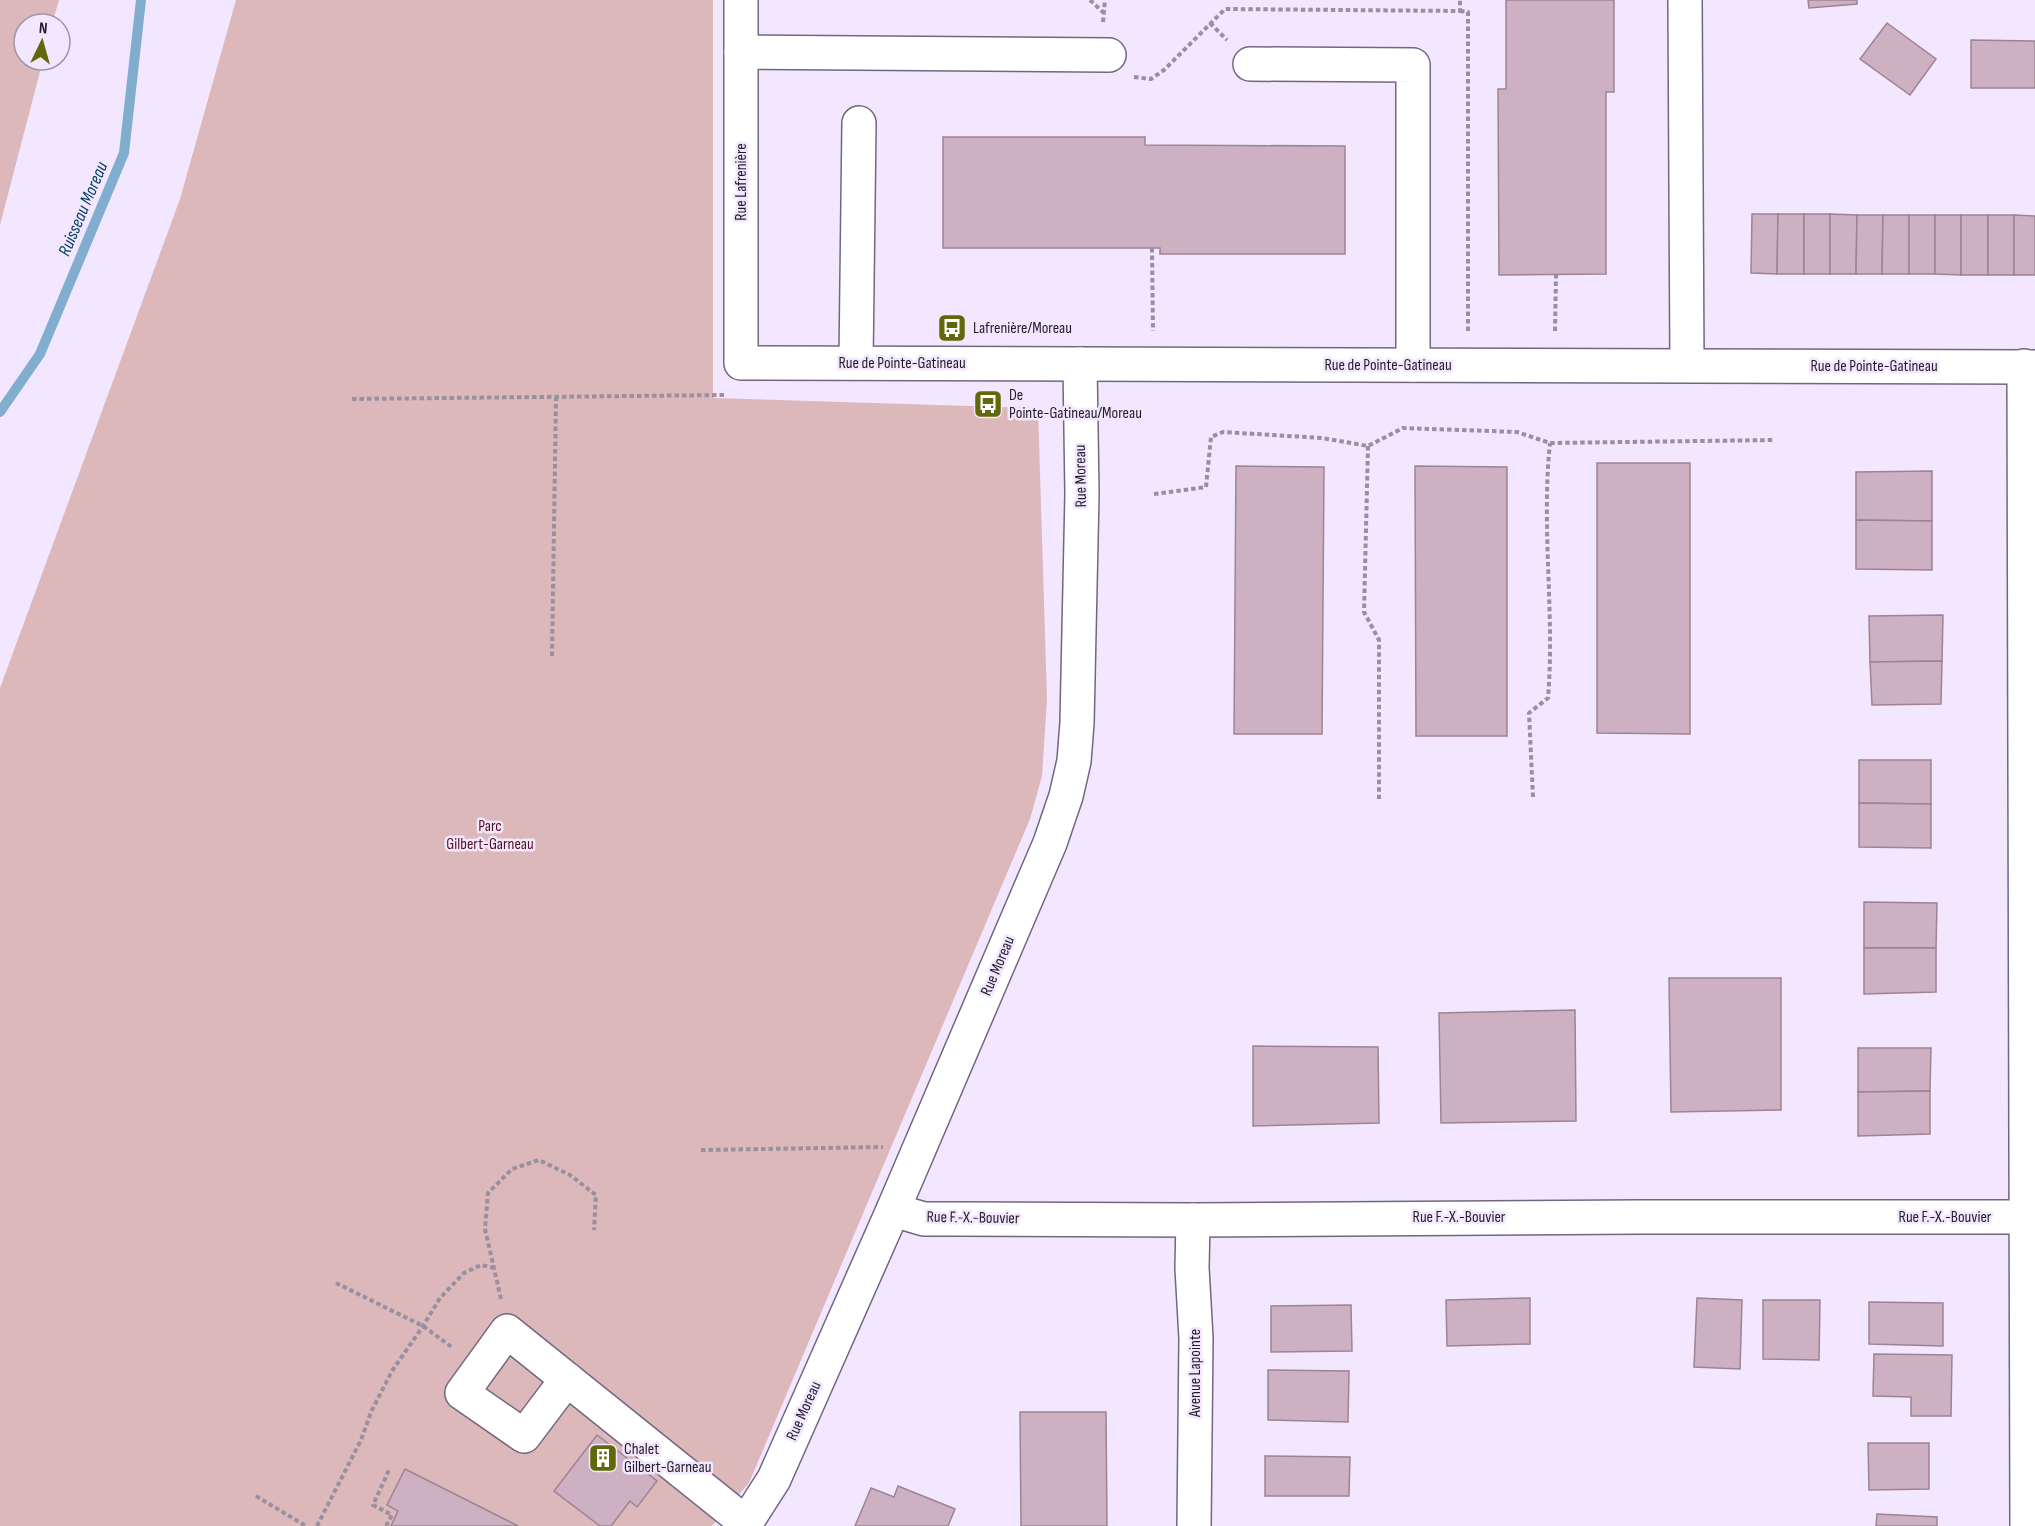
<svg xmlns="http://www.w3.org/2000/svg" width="2035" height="1526" font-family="'Sofia Sans Condensed',sans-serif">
<rect width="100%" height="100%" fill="#f2e7fe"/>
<g fill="#ddb8ba">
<polygon points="0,0 59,0 52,24 24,24 24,60 43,60 0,225"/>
<polygon points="236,0 713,0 713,398 1038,408 1047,699 1042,776 1030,819 749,1483 712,1526 0,1526 0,688 180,199"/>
</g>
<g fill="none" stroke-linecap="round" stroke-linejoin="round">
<polyline stroke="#81aecf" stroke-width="10" points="0,412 40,354 124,153 141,0"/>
</g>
<g fill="#cdb1c2" stroke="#9d8393" stroke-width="1.5">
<polygon points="1506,0 1614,0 1614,92 1606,92 1606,274 1499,275 1498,89 1506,89"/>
<polygon points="1808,0 1857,0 1857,4 1809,8"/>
<polygon points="1887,23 1936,59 1910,95 1860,59"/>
<polygon points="1971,40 2035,41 2035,88 1971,88"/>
<polygon points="943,137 1145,137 1145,145 1345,146 1345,254 1160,254 1160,248 943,248"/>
<polygon points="1752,214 1778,214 1777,274 1751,273"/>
<polygon points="1778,214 1804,214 1804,274 1777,274"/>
<rect x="1804" y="214" width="26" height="60"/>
<polygon points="1830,214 1857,215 1856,274 1830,274"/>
<polygon points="1857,215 1883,215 1882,274 1856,274"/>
<polygon points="1883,215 1909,215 1909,274 1882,274"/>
<rect x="1909" y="215" width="26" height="59"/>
<polygon points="1935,215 1961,215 1961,275 1935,274"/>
<rect x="1961" y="215" width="27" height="60"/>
<rect x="1988" y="215" width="26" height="60"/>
<polygon points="2014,215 2035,216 2035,275 2014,275"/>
<polygon points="1597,463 1690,463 1690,734 1597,733"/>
<polygon points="1236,466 1324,467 1322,734 1234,734"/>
<polygon points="1415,466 1507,467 1507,736 1416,736"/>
<polygon points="1932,471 1932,521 1856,520 1856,472"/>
<polygon points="1856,520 1932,521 1932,570 1856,569"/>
<polygon points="1943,615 1942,661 1870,662 1869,616"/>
<polygon points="1942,661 1941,704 1872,705 1870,662"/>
<polygon points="1859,760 1931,760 1931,804 1859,803"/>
<polygon points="1859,803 1931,804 1931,848 1859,847"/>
<polygon points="1864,902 1937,903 1936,948 1864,948"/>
<polygon points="1864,948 1936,948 1936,992 1864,994"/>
<polygon points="1669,978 1781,978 1781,1110 1671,1112"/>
<polygon points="1575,1010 1576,1121 1441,1123 1439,1013"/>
<polygon points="1253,1046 1378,1047 1379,1123 1253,1126"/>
<polygon points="1858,1048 1931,1048 1930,1091 1858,1092"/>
<polygon points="1930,1091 1930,1134 1858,1136 1858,1092"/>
<polygon points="1530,1298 1530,1344 1447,1346 1446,1300"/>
<polygon points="1697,1298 1742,1300 1740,1369 1694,1367"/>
<polygon points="1763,1300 1820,1300 1819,1360 1763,1359"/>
<polygon points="1869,1302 1943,1303 1943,1346 1869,1344"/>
<polygon points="1351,1305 1352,1351 1271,1352 1271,1306"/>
<polygon points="1874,1354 1952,1355 1951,1416 1911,1416 1911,1397 1873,1396"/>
<polygon points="1268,1370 1349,1371 1348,1422 1268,1420"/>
<polygon points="1020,1412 1106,1412 1107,1526 1021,1526"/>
<polygon points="597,1435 657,1481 637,1507 630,1501 611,1526 600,1526 554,1491"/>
<polygon points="1868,1443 1929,1443 1929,1489 1869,1490"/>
<polygon points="1265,1456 1350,1457 1349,1496 1265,1496"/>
<polygon points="405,1469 518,1526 391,1526 398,1511 387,1505"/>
<polygon points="898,1486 955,1509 948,1526 855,1526 871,1488 894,1497"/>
<polygon points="1877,1514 1937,1517 1937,1526 1876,1526"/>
</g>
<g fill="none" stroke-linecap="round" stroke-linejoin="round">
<g stroke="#73677f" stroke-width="36">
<g id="minor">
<polyline points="741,0 741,363 2035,367"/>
<polyline points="1685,0 1687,365"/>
<polyline points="741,52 1109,55"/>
<polyline points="1250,64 1413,65 1413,365"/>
<polyline points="856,362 859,123"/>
<polyline points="2024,366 2027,1526"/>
<polyline points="893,1210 924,1219 955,1219 1193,1220 1639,1217 2025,1217"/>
<polyline points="1193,1220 1192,1268 1196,1338 1194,1526"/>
<polyline points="567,1379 524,1436 462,1393 507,1331 746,1523"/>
<polyline points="744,1526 774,1479 893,1210 1050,843 1066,796 1074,761 1077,723 1082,494 1080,364"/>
</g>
</g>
<g stroke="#988fa1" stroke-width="4" stroke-dasharray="4.5 3" stroke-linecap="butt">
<polyline points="1090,0 1104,13"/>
<polyline points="1460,11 1468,12 1468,331"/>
<polyline points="1103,22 1105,0"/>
<polyline points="1210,23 1227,40"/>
<polyline points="1134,77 1151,79 1164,70 1225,9 1460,11 1460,0"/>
<polyline points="1152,248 1153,331"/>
<polyline points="1555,331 1556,275"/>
<polyline points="352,399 725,395"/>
<polyline points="1368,446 1364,612 1379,640 1379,799"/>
<polyline points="1154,494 1206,487 1211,437 1223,432 1322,438 1368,446 1403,428 1517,432 1550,443 1775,440"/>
<polyline points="552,656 556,398"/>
<path d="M1533,797L1529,713L1548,698C1555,613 1541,528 1550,443"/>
<polyline points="701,1150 883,1147"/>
<polyline points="336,1283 423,1326 453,1348"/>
<polyline points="501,1299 485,1229 488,1193 512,1169 539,1160 570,1175 596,1195 594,1230"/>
<polyline points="256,1496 306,1526"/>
<polyline points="317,1526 361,1440 371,1412 392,1371 423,1326 440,1298 464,1273 481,1265 495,1268"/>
<polyline points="386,1526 392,1515 373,1505 389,1470"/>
</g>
<use href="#minor" stroke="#fff" stroke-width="33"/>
</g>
<defs>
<g id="bus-square" transform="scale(1.5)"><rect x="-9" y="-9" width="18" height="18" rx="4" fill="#61680a" stroke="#f2e7fe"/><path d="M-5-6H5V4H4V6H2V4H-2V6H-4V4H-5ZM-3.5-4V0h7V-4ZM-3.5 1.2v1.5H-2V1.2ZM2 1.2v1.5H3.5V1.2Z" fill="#fff"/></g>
<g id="building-square" transform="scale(1.5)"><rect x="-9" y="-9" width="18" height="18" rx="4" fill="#61680a" stroke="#f2e7fe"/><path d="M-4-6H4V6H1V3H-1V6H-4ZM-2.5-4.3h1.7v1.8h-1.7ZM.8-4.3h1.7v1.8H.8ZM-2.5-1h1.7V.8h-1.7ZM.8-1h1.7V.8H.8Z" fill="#fff"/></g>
</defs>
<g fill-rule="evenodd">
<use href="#bus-square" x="952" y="328"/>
<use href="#bus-square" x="988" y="404"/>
<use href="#building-square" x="603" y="1458"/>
</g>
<g text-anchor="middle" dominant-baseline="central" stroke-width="5" stroke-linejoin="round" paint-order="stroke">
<g font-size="16" fill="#211c26" stroke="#f2e7fe">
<text transform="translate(741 182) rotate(-90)">Rue Lafrenière</text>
<text x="902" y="363">Rue de Pointe-Gatineau</text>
<text x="1388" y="365">Rue de Pointe-Gatineau</text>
<text x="1874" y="366">Rue de Pointe-Gatineau</text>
<text transform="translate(1081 476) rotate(-91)">Rue Moreau</text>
<text transform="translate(998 966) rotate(-67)">Rue Moreau</text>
<text x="1459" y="1217">Rue F.-X.-Bouvier</text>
<text x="1945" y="1217">Rue F.-X.-Bouvier</text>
<text transform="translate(973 1218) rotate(1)">Rue F.-X.-Bouvier</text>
<text transform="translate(1195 1373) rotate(-90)">Avenue Lapointe</text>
<text transform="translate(804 1411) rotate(-66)">Rue Moreau</text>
</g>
<g font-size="16" fill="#211c26" stroke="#f2e7fe" text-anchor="start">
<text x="973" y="328">Lafrenière/Moreau</text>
<text x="1009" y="395">De<tspan x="1009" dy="18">Pointe-Gatineau/Moreau</tspan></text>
<text x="624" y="1449">Chalet<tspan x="624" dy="18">Gilbert-Garneau</tspan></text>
</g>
<g font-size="16" fill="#54101d" stroke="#f2e7fe">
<text x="490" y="826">Parc<tspan x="490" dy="18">Gilbert-Garneau</tspan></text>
</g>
<g font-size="18" font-style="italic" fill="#094263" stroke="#f2e7fe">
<text transform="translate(83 209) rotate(-67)">Ruisseau Moreau</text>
</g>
</g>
<g transform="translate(42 42) rotate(5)"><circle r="28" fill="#f2e7fe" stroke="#9e96a8" stroke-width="1.5"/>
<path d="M0-4.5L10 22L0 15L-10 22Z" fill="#61680a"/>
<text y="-9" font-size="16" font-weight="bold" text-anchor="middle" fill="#211c26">N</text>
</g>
</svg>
